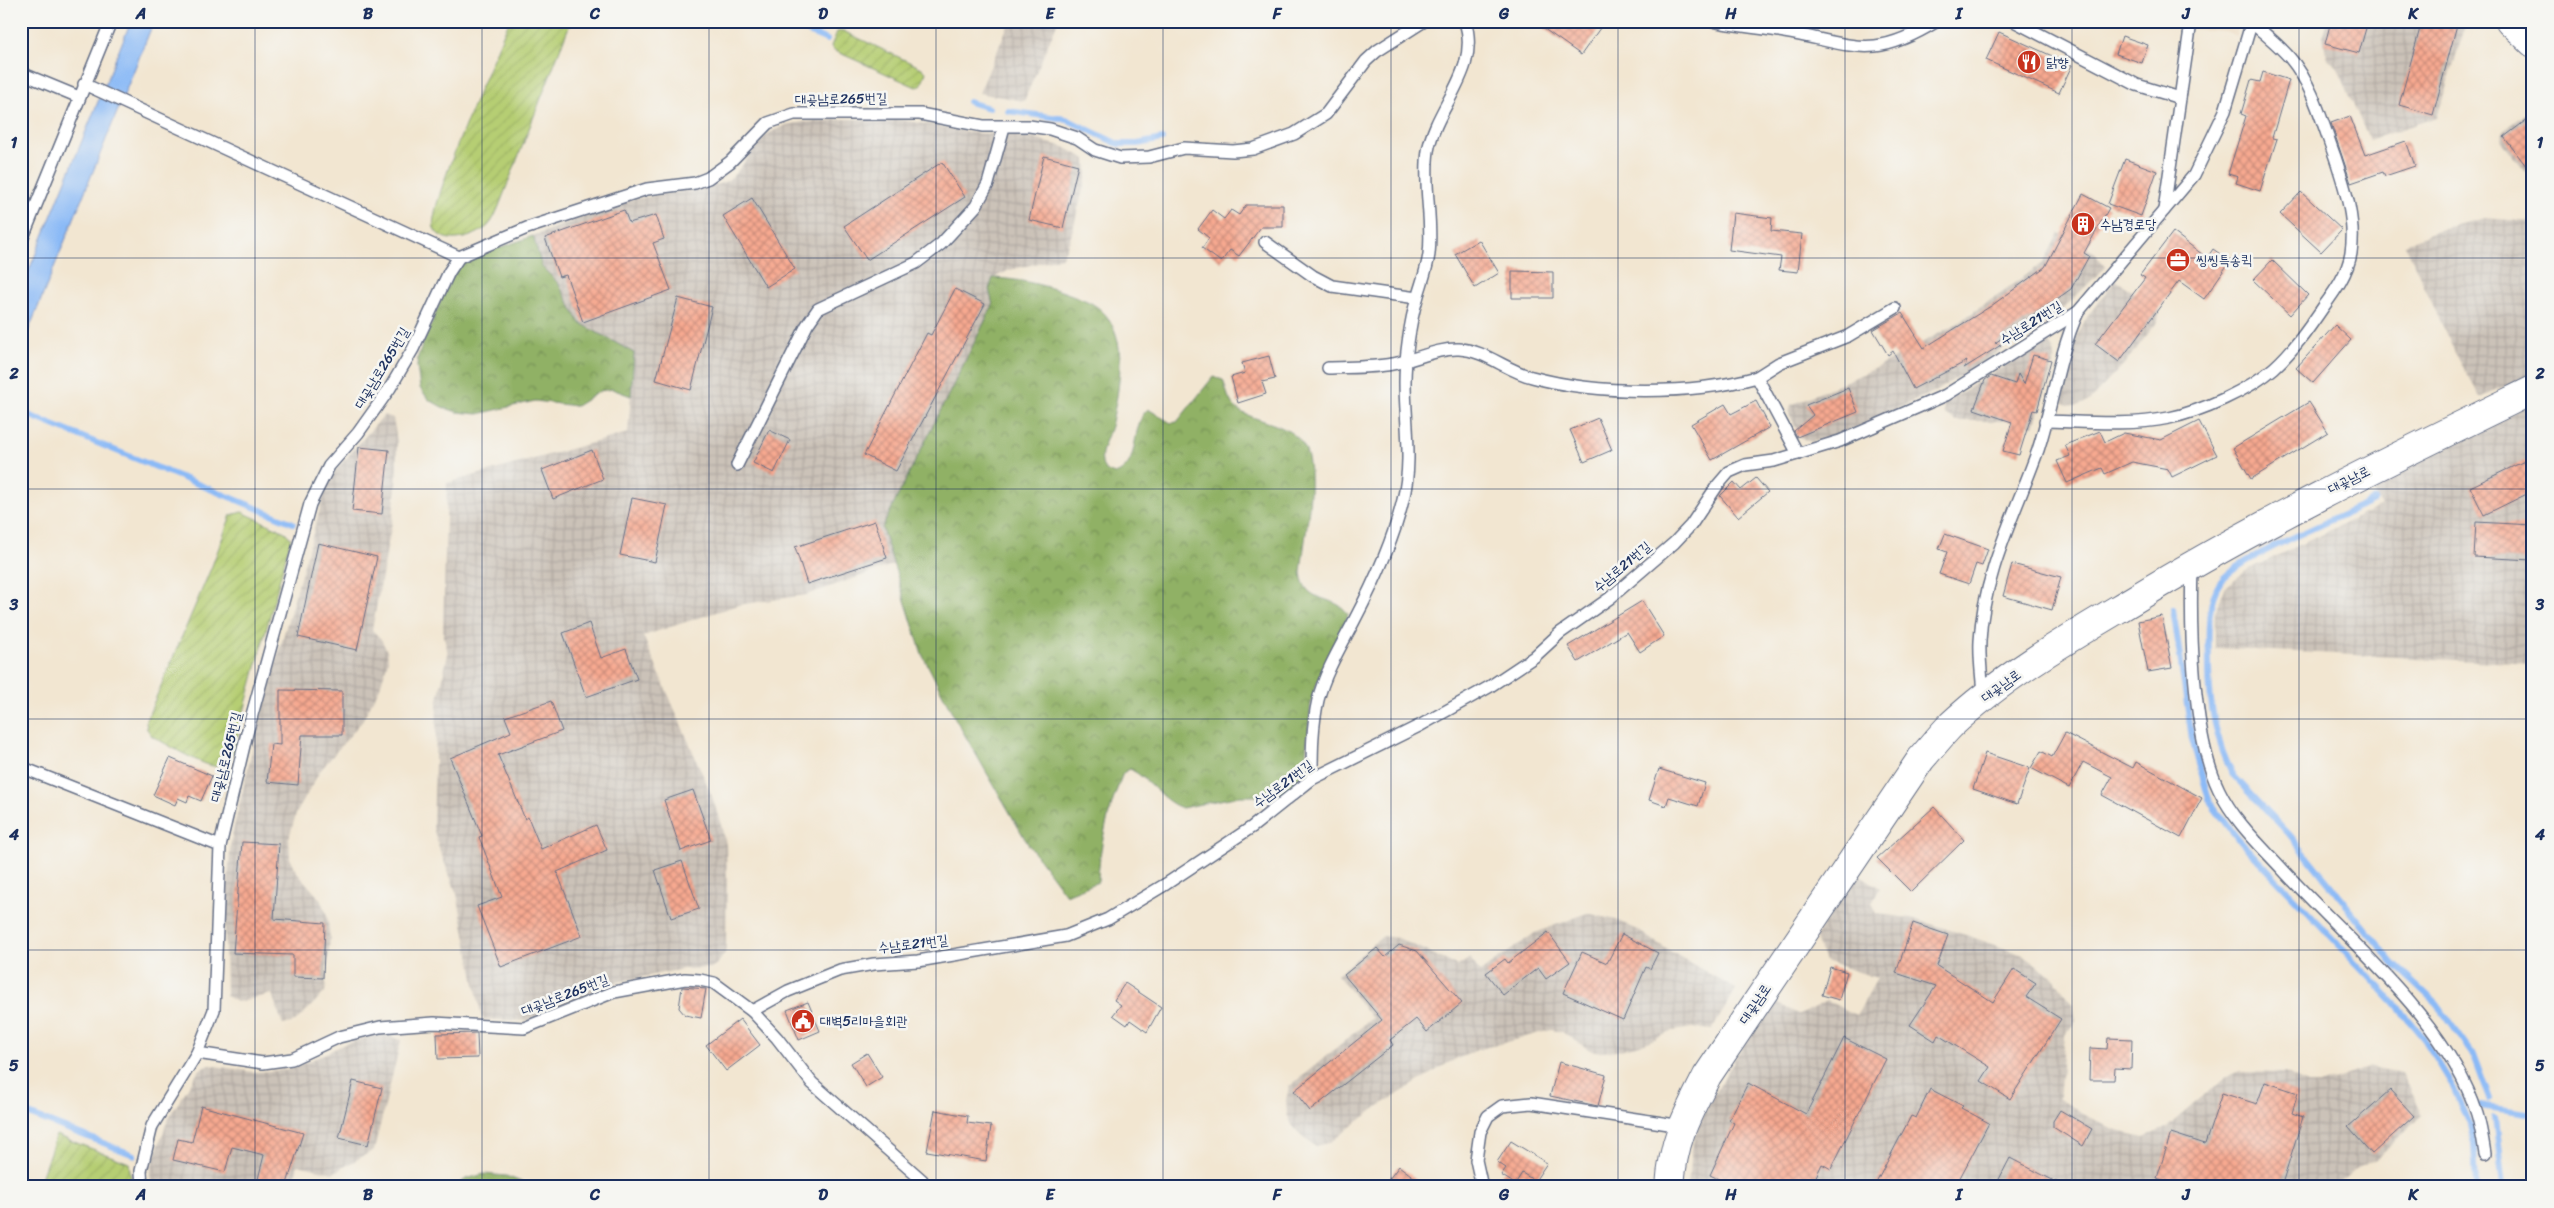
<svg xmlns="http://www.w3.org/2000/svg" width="2554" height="1208" font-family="Sriracha,'Poor Story',sans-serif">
<defs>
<pattern id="industrial-grid" width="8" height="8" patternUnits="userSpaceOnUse" patternTransform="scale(1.25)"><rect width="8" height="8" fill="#cbc2b8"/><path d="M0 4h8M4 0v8" fill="none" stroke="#aea7a1"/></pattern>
<pattern id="forest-crowns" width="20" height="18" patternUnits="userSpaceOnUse" patternTransform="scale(1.25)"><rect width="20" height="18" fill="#90b165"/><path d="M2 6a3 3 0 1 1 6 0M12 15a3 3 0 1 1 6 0" fill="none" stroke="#759056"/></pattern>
<pattern id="garden-furrows" width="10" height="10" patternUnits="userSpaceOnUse" patternTransform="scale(1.25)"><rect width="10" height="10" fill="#b6ce73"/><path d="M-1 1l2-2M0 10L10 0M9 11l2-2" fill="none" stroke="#9cb166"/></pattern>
<pattern id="building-cross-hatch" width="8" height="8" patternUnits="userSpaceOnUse" patternTransform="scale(1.25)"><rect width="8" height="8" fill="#f7a990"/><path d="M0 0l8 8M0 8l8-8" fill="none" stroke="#c78a79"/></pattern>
</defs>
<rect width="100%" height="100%" fill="#f6f6f2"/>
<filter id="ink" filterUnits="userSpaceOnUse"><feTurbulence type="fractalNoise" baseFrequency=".02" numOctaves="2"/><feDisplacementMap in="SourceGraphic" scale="10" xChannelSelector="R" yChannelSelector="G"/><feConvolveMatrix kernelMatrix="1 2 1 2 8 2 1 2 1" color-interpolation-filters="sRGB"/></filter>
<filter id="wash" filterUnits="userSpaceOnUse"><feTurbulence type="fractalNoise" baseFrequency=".0096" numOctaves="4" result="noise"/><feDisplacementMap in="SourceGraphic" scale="20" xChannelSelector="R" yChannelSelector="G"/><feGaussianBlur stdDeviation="1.12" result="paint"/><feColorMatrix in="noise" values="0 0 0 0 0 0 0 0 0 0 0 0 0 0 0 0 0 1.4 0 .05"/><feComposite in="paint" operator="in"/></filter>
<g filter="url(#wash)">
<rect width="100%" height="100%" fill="#f2e6d1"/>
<polygon fill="#ecd7ba" points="2148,21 2240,21 2237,36 2225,31 2190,29"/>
<g fill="url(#industrial-grid)">
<polygon points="1010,21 1058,21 1024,101 979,93"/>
<polygon points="2327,21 2467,21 2437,117 2369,140 2337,66 2327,59 2323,35"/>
<polygon points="2533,108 2533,180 2501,140 2502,132"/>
<polygon points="844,119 898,119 976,133 1020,135 1064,147 1086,159 1087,174 1070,240 1062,257 1010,270 993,278 989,289 993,305 882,528 895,564 806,595 738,605 643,636 712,796 721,825 726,845 727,876 726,943 725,953 718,963 711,968 683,969 618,982 529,1021 482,1019 457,894 440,851 433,827 437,704 448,654 443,631 447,483 628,433 634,353 580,323 558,283 542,267 533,236 628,200 713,186 727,181 736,173 763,138 771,132 786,125 803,122"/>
<polygon points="2485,218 2533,222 2533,374 2480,397 2454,351 2405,244 2445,228"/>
<polygon points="2059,233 2094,252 2105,267 2059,313 1936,391 1839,435 1810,442 1800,437 1789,413 1791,405 1874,369 1958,323 2043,263"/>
<polygon points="2116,280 2159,311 2158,321 2125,363 2088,402 2076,406 2065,404 2059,396 2076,337 2089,314"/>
<polygon points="2048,343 2053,349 2055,359 2034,426 2005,421 1956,421 1945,414 1943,404 2040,344"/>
<polygon points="2533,403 2533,664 2215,648 2215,613 2219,600 2226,587 2235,579 2249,569 2381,506 2370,484"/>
<polygon points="384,415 393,418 397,441 397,473 393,517 372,630 381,639 387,651 388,661 380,687 362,721 320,771 296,814 289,838 290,859 299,875 320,899 327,915 330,938 325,992 295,1022 283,1025 272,994 237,1002 226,996 225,921 231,840 259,721 326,488 336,470"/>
<polygon points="1859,874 1880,888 1872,903 1877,914 1911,918 1969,936 2023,955 2052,976 2072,1002 2075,1022 2065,1035 2059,1099 2113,1130 2144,1137 2166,1128 2224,1078 2240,1072 2285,1073 2307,1084 2322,1084 2370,1067 2402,1073 2422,1115 2376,1159 2355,1169 2332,1187 1688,1187 1691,1148 1701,1119 1734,1060 1773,1001 1800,1015 1827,1001 1857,1015 1877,978 1825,961 1815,937"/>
<polygon points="1587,913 1616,920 1636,929 1668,950 1736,989 1712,1030 1692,1028 1673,1031 1640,1045 1616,1051 1601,1052 1590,1050 1562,1032 1551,1030 1477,1050 1448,1063 1376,1108 1329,1143 1315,1146 1302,1137 1292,1125 1287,1114 1286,1100 1289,1087 1372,1018 1337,975 1383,936 1398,938 1458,966 1470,958 1480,972 1535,933"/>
<polygon points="381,1034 401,1040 374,1150 333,1173 298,1165 292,1187 150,1187 151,1168 168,1119 199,1070 209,1065 253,1072 283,1070 299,1066 347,1043"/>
</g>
<g fill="url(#forest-crowns)" stroke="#567062">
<polygon points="533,236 542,267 558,283 580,323 634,353 631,396 612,389 600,391 576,406 535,401 478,414 457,412 442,407 428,399 420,388 417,366 418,356 443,295 459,264 470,258"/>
<path d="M993,278C1018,279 1040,284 1064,292C1077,297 1091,301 1101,310C1130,336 1119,389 1112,422C1110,434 1099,450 1102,463C1103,470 1109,472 1115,474C1142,465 1129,426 1148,409L1171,423L1177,422L1213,377L1223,380C1226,387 1227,396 1231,402C1245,426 1300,417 1308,458C1315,489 1304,540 1301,573C1305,606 1334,593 1348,614L1345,625L1318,680L1311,703L1305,763L1299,778L1289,789L1277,796H1239L1182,808C1161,801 1150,779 1130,769L1123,773C1109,809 1099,844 1098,882L1066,895L1028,844L955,718L922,654L882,528L993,305L989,289Z"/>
<polygon points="484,1174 506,1176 534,1187 453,1187 466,1179"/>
</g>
<g fill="url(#garden-furrows)" stroke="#687e68">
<path d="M509,21H571L499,206C496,213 493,221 488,226C476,237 443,248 434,228C426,209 497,50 509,21Z"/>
<polygon points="843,31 922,68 926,72 921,86 916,87 833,50 831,46 837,32"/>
<path d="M242,512L285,532L291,538L233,752C230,759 228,764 220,766C208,770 165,743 152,736L147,729L146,721L212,566L231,515Z"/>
<polygon points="56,1135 129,1163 132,1187 38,1187"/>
</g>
<polygon fill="#8bbaf6" stroke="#5374aa" points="131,21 154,21 21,349 21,290"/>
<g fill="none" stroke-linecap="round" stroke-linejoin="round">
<g stroke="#8bbaf6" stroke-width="6">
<polyline points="783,21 827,40"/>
<polyline points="969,102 989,108"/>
<polyline points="1008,111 1066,119 1118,144 1138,144 1162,139"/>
<polyline points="21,412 293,523"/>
<path d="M2375,500C2343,516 2239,557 2221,581C2205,603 2209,641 2209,667C2209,702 2216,745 2234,776L2289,834L2393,963L2436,1003L2473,1054L2490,1100"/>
<polyline points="2173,609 2192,739 2209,800 2238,839 2395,1004 2424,1039 2454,1088 2470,1126 2474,1144 2476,1187"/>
<polyline points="2481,1106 2533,1114"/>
<polyline points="21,1111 134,1155"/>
<polyline points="2495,1118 2503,1187"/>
</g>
</g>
<g id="blocks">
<g fill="url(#building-cross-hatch)">
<polygon points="1533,21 1605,21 1581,55"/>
<polygon points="2331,21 2368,21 2359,53 2325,44"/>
<polygon points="2422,21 2458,21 2433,115 2399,105"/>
<polygon points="1999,32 2072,65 2059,93 1986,60"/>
<polygon points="2122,36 2148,45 2142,63 2116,54"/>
<polygon points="2263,72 2289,80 2272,138 2277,139 2260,191 2236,183 2238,177 2228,174 2246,116 2241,114 2251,80 2260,82"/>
<polygon points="2533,115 2533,175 2504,137"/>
<polygon points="2350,116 2365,155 2406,141 2415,166 2385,176 2383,172 2351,183 2331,123"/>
<polygon points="1044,156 1078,165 1063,228 1029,220"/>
<polygon points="2125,159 2157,171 2141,216 2108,204"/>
<polygon points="942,162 965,197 867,260 844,226"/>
<polygon points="2301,192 2342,230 2321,252 2280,214"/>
<polygon points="2083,194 2109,208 2084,253 2089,256 2071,289 1995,343 2001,345 1964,368 1967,361 1913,389 1893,351 1888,355 1873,330 1902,313 1924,348 1991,306 2045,267"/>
<polygon points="752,198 795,269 766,287 723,216"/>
<polygon points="1246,205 1283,205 1283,227 1261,227 1239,256 1230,250 1221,262 1202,248 1209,238 1198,229 1212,210 1224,219 1231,210 1239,215"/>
<polygon points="624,210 629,223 656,215 664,239 653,243 671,290 583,322 566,275 559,277 545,238"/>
<polygon points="1733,213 1772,218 1771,231 1802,234 1798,272 1779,270 1781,257 1729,250"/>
<polygon points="2173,232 2207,258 2213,249 2230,261 2204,299 2179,281 2119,362 2095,344 2145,278 2140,275"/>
<polygon points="1479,240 1499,273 1475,288 1455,254"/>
<polygon points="2272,260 2308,295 2290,315 2253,280"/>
<polygon points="1512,271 1553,272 1553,298 1512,298"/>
<polygon points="955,289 985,304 896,471 864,455 927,333 931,335"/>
<polygon points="678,298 712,307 691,390 656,380"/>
<polygon points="2335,325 2351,340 2313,383 2296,368"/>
<polygon points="2033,355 2051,360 2037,411 2033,410 2019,455 2003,451 2012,422 1974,409 1985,380 1991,376 2015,384 2018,374 2024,384"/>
<polygon points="1269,356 1275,379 1262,382 1266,394 1238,403 1231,377 1245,373 1242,363"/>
<polygon points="1848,388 1858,412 1797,437 1794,431 1813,415 1806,405"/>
<polygon points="1756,401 1770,427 1712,460 1691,424 1725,404 1731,414"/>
<polygon points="2309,402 2328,432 2251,479 2233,448"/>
<polygon points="1598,418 1612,450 1584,462 1570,430"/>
<polygon points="2199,421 2217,455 2172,477 2168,469 2132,462 2105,474 2102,468 2067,483 2057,461 2070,456 2065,445 2100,431 2105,442 2124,433 2161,440"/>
<polygon points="769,430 790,440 774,473 753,463"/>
<polygon points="359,447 389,450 382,514 352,511"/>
<polygon points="592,450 603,479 553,499 542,470"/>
<polygon points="2533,457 2533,491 2484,515 2470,487"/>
<polygon points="1756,478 1768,492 1738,517 1720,496 1734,482 1741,490"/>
<polygon points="632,498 667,505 655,562 620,555"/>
<polygon points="875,521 887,558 807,584 795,547"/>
<polygon points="2476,522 2533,525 2533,560 2474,557"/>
<polygon points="1945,534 1988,549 1982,566 1976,564 1969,584 1939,574 1947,552 1939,549"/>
<polygon points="318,543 377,557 357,650 298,637"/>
<polygon points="2012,564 2061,577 2052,610 2003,596"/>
<polygon points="1642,601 1664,636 1640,652 1627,632 1578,662 1568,646"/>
<polygon points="2162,616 2172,668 2148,672 2138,621"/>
<polygon points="589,623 601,658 626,649 637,679 586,697 563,633"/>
<polygon points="280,690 342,691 342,735 302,735 298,785 267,782 271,744 280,745"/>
<polygon points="551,701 562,731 498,755 525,819 528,817 541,849 596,825 607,850 557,872 582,936 501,967 477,906 502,897 479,837 482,836 450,758 511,732 505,717"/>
<polygon points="2065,733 2133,768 2136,762 2202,798 2181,838 2102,795 2112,777 2083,762 2069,788 2031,768 2041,751 2052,757"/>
<polygon points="1985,753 2030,768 2017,804 1973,789"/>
<polygon points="170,758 212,776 201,801 189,796 187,802 178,798 175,805 153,795"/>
<polygon points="1659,769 1705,783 1698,806 1669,797 1666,806 1649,800"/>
<polygon points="693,790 711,840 681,851 664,800"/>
<polygon points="1934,807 1964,840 1911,892 1877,858"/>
<polygon points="242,842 279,844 274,919 325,923 323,978 293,977 293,955 233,953"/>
<polygon points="682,861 699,909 671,918 655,870"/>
<polygon points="1913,923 1948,935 1937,966 1993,1002 2014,969 2036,983 2026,997 2061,1019 2010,1099 1981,1081 1990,1067 1938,1035 1935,1041 1910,1025 1936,986 1896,973"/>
<polygon points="1548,932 1570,962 1546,979 1538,968 1503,995 1486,973 1505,959 1508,963"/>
<polygon points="1622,934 1658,953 1650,969 1646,967 1623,1020 1563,993 1582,952 1607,963"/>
<polygon points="1399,945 1417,951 1462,1003 1427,1032 1416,1019 1390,1040 1393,1045 1310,1111 1294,1091 1382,1020 1344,975 1377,948 1385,957"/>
<polygon points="1830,967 1847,972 1839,1000 1822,995"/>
<polygon points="1125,983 1161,1007 1147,1032 1130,1020 1127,1025 1113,1015 1121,1005 1114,1000"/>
<polygon points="682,987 706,989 701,1018 685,1015 679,1008"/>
<polygon points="808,1002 820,1031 799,1040 787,1010"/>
<polygon points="740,1019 760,1045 726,1071 706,1045"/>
<polygon points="477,1033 478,1058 438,1059 437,1034"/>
<polygon points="1844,1038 1886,1059 1831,1169 1822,1164 1811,1187 1735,1187 1710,1175 1734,1123 1729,1120 1748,1083 1806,1114"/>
<polygon points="2108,1038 2132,1039 2131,1069 2115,1068 2114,1080 2089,1080 2090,1048 2107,1049"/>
<polygon points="867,1053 882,1077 866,1087 851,1063"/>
<polygon points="1559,1062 1606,1075 1598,1106 1550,1096"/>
<polygon points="353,1081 382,1088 368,1145 339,1138"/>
<polygon points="2265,1082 2298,1093 2292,1113 2303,1117 2281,1187 2185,1187 2157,1178 2171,1133 2205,1144 2222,1093 2257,1104"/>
<polygon points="1930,1089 1963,1106 1961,1108 1989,1123 1955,1187 1874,1187 1911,1116 1916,1118"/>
<polygon points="2390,1090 2414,1116 2372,1154 2348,1127"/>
<polygon points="201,1106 303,1133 286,1187 256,1187 264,1155 232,1147 225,1172 173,1160 178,1139 192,1142"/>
<polygon points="935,1110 968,1116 967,1123 991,1126 986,1161 927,1151"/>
<polygon points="2060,1110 2092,1129 2083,1146 2053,1127 2053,1121"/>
<polygon points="1511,1141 1547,1163 1535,1181 1522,1173 1515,1184 1501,1175 1506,1168 1497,1162"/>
<polygon points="2010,1158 2066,1187 1995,1187"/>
<polygon points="1399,1166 1427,1187 1399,1187 1389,1179"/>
</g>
</g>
</g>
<g filter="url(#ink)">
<use href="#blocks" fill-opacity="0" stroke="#666f86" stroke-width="1"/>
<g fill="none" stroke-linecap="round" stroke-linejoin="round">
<g stroke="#666f86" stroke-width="14">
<g id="service">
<path d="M1713,21C1737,27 1761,27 1784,32C1854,44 1871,62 1937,21"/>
<polyline points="2014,21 2137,85 2180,98"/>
<polyline points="21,73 79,97"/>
<polyline points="84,84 459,257"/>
<polyline points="2164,210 2190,29"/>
<polyline points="21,242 111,21"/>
<polyline points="1265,242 1313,276 1332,286 1417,298"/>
<path d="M1328,368C1349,367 1371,368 1392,364C1413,361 1437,348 1459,349C1485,350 1507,371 1532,377C1597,395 1693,395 1757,377L1798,454"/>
<polyline points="1757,377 1779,363 1848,336 1895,308"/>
<path d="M2045,421C2086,422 2129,426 2169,418C2202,411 2249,390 2274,368C2294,350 2309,328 2324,306C2335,291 2348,273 2351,253C2356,220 2345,188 2335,157C2323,125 2313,85 2290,58C2279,45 2265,34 2251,22"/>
<polyline points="737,465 807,325 818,309 916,263 941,244 976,206 988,184 1004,127"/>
<path d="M2192,566C2190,628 2192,735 2219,790C2234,821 2260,845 2283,870C2347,940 2448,1021 2477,1114C2481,1127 2483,1141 2485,1154"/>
<path d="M1983,694C1982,677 1979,659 1980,641C1983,574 2016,512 2038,450C2053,404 2058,356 2078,312"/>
<polyline points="21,767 220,846"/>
<path d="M1312,779C1312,752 1312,726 1318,700C1325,672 1341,646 1354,621C1374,583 1393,542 1403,500C1413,461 1405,421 1405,382C1405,359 1410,321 1417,299C1421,284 1427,270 1429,254C1433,220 1423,185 1428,151C1436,105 1481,71 1465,21"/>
<polyline points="752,1011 788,991 840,970 874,964 918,961 1066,936 1108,919 1166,884 1252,827 1312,779 1421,725 1489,687 1534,657 1560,633 1610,598 1674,543 1691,525 1717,486 1729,472 1745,465 1774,461 1840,441 1946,395 2078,312 2194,175 2225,111 2252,21"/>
<polyline points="197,1053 263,1063 292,1059 339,1037 380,1027 434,1023 524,1028 614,992 685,979 700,980 714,983 752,1011 777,1038 812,1083 922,1180 926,1187"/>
<polyline points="142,1187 141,1171 152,1126 197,1053 214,1010 220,846 247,733 310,504 329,466 358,433 390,388 413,349 449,272 459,257 527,228 647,189 695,183 708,178 730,162 768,123 794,114 920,114 983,126 1029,126 1050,129 1077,138 1095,150 1120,158 1149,157 1184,148 1233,151 1253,149 1294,134 1326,114 1366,61 1377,51 1424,21"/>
<polyline points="1482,1187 1476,1160 1480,1132 1488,1116 1502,1106 1531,1103 1682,1126"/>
</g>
</g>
<g stroke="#666f86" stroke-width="30">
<g id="tertiary">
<polyline points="2510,21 2533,43"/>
<path d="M1670,1187C1673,1140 1686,1117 1707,1076L1921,759C1931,748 1941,735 1951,725C2004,675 2073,636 2135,599C2263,521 2398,456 2533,390"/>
</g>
</g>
<use href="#service" stroke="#fff" stroke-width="11"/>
<use href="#tertiary" stroke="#fff" stroke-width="28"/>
</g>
</g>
<path fill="none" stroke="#1b2f5e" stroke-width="1" stroke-opacity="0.55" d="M255,21V1187M482,21V1187M709,21V1187M936,21V1187M1163,21V1187M1391,21V1187M1618,21V1187M1845,21V1187M2072,21V1187M2299,21V1187M21,258H2533M21,489H2533M21,719H2533M21,950H2533"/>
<defs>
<g id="restaurant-disc" transform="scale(1.25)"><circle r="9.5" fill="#c8321e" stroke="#f6f6f2"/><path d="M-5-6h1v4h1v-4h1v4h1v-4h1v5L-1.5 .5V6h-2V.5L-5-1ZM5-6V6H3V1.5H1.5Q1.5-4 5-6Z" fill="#fff"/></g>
<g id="building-disc" transform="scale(1.25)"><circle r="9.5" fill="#c8321e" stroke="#f6f6f2"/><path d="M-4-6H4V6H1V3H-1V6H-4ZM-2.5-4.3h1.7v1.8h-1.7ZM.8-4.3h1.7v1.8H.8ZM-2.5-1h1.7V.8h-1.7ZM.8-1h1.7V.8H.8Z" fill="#fff"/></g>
<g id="office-disc" transform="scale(1.25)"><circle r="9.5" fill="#c8321e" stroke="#f6f6f2"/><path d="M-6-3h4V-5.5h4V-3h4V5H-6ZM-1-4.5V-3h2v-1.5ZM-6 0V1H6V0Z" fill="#fff"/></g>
<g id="civic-disc" transform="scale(1.25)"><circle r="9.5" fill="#c8321e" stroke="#f6f6f2"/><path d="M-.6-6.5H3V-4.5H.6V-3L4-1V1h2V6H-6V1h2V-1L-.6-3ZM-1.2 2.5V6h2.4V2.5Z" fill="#fff"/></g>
</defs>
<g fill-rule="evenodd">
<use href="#restaurant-disc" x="2029" y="62"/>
<use href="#building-disc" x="2083" y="224"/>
<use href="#office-disc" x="2178" y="260"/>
<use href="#civic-disc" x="803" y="1021"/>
</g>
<g text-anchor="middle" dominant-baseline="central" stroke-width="5" stroke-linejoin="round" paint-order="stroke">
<g font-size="14" fill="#1b2f5e" stroke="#f6f6f2" text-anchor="start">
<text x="2046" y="62">닭향</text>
<text x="2100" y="224">수남경로당</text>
<text x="2196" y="260">씽씽특송퀵</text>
<text x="820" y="1021">대벽5리마을회관</text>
</g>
<g font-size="14" fill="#1b2f5e" stroke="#f6f6f2">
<text transform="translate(841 99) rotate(-1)">대곶남로265번길</text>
<text transform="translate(2031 323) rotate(-32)">수남로21번길</text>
<text transform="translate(382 368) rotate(-59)">대곶남로265번길</text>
<text transform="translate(2349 480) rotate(-27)">대곶남로</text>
<text transform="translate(1622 567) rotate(-40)">수남로21번길</text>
<text transform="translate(2001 686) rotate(-36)">대곶남로</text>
<text transform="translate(226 757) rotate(-76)">대곶남로265번길</text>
<text transform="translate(1283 784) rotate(-36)">수남로21번길</text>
<text transform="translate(913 944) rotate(-7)">수남로21번길</text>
<text transform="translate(565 995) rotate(-21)">대곶남로265번길</text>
<text transform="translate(1755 1004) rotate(-56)">대곶남로</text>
</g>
</g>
<rect width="2554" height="1208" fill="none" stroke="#f6f6f2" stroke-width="55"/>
<rect x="28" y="28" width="2498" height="1152" fill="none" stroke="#1b2f5e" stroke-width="2"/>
<g font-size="16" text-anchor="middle" font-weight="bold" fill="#1b2f5e">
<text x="141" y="19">A</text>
<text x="368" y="19">B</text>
<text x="595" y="19">C</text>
<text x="823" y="19">D</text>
<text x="1050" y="19">E</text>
<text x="1277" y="19">F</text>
<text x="1504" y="19">G</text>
<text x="1731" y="19">H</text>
<text x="1959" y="19">I</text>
<text x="2186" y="19">J</text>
<text x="2413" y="19">K</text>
<text x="14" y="148">1</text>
<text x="2540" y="148">1</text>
<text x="14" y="379">2</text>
<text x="2540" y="379">2</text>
<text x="14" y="610">3</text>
<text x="2540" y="610">3</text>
<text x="14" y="840">4</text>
<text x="2540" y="840">4</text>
<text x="14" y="1071">5</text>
<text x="2540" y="1071">5</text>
<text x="141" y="1200">A</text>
<text x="368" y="1200">B</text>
<text x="595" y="1200">C</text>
<text x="823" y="1200">D</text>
<text x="1050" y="1200">E</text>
<text x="1277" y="1200">F</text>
<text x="1504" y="1200">G</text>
<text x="1731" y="1200">H</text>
<text x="1959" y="1200">I</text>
<text x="2186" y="1200">J</text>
<text x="2413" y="1200">K</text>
</g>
</svg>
